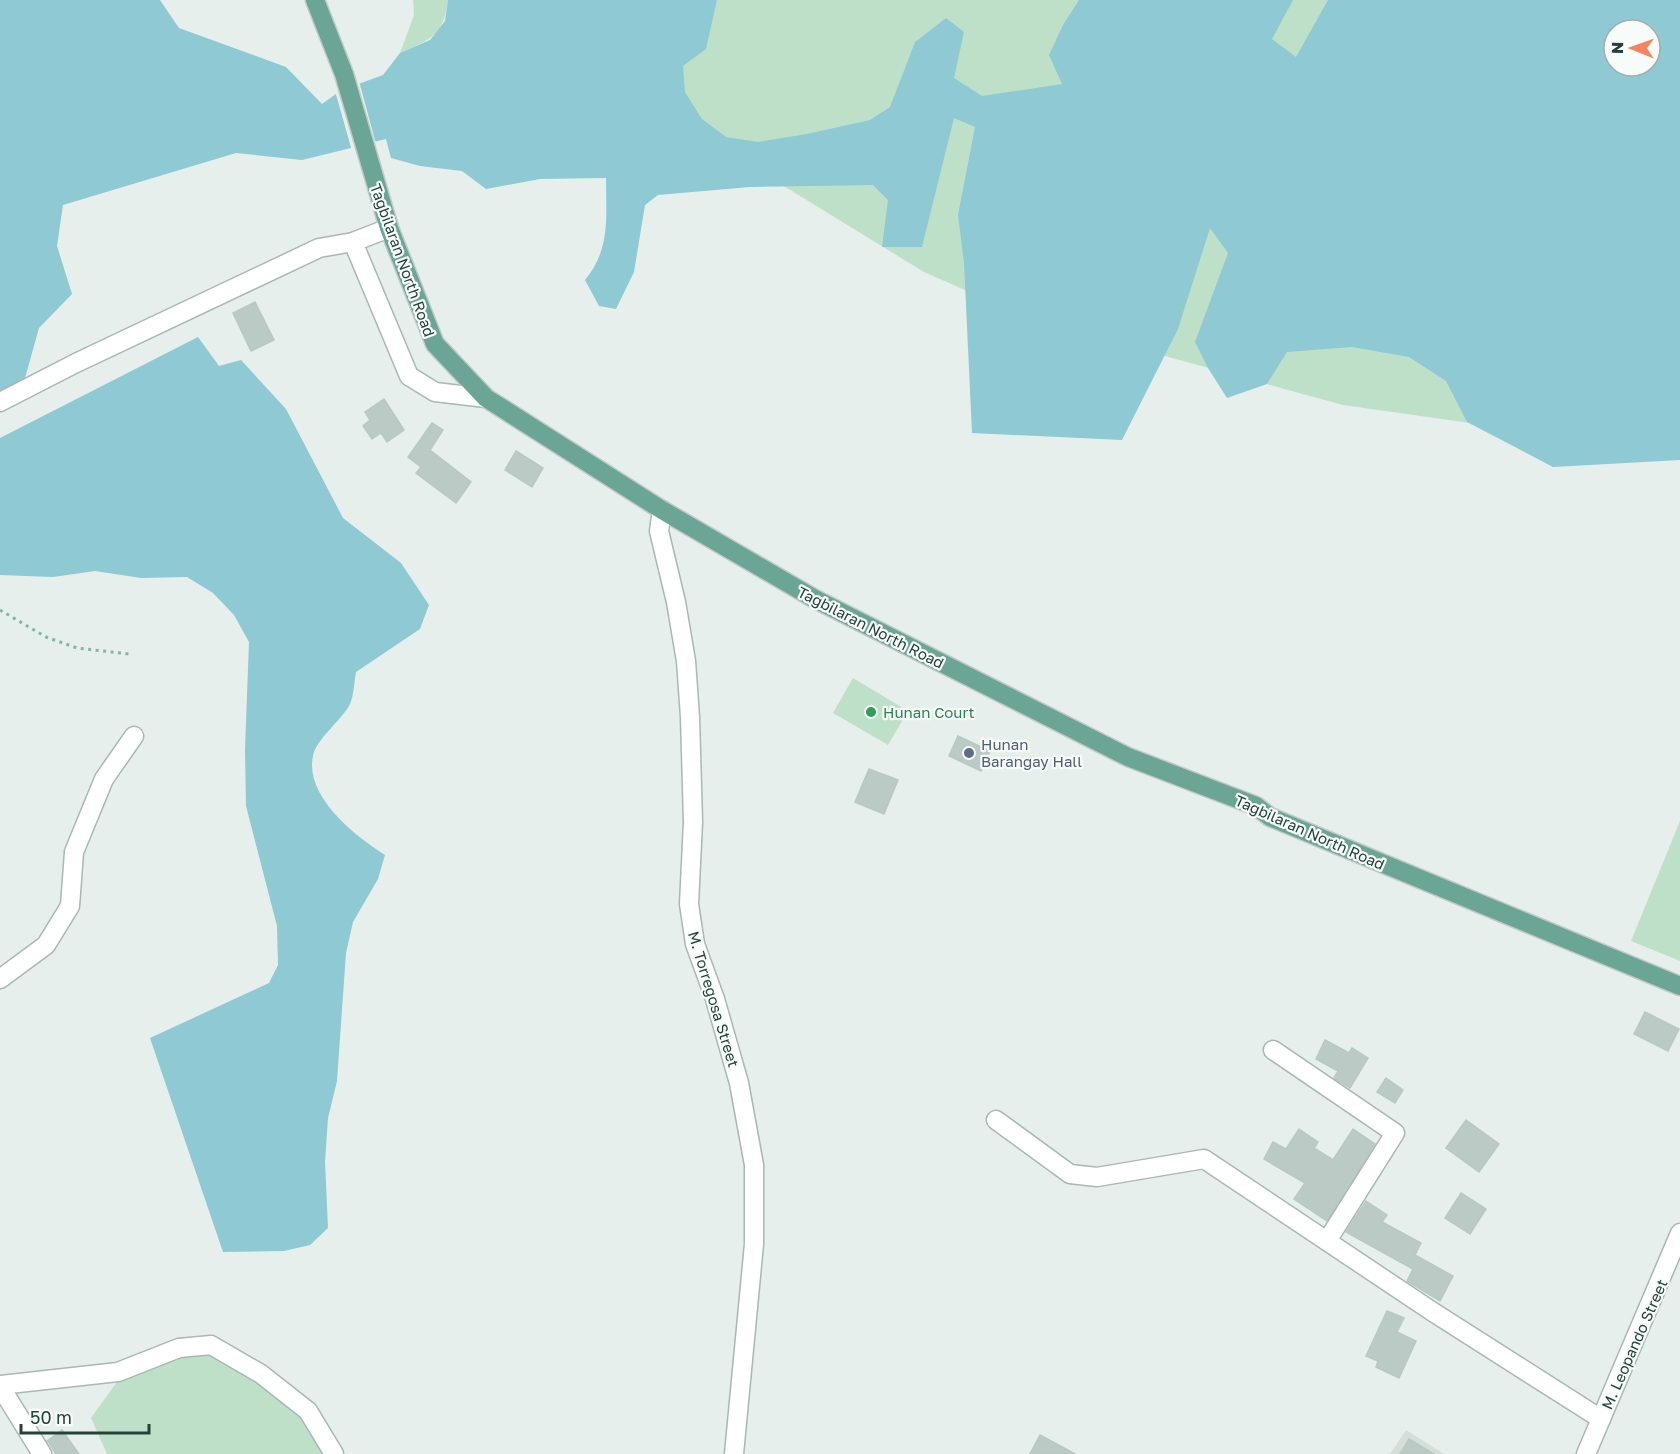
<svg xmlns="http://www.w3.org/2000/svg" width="1680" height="1454" font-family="'Golos Text',sans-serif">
<rect width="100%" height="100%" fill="#e6efeb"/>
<polygon fill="#d4dfda" points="1406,1430 1444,1454 1390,1454"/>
<g fill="#bfe0c8" fill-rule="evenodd">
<path d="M413,0H448C444,35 430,40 400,53L414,15Z"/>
<path d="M654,0H1680L1575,438L1343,405L1031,319L924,272L769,177L673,137ZM1614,30H1650V66H1614Z"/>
<polygon points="853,678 908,711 888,745 833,713"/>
<polygon points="1680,821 1680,961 1631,941"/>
<polygon points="209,1353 258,1381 304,1416 327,1454 107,1454 91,1418 119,1379 180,1355"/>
</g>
<g fill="#8ec9d4" fill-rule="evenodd">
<polygon points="0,0 160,0 179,28 286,67 322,104 340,91 355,147 302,160 236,153 63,205 57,246 72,294 39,328 25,378 0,393"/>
<path d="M448,0H717L706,49L683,66L685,92L702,119L726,137L758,142L807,134L870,120L890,107L915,42L946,18L964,32L954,78L982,96L1062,84L1049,55L1063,25L1079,0H1293L1272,39L1296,57L1328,0H1680V460L1553,467L1467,422L1446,381L1409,357L1352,347L1287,352L1267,384L1227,398L1208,368L1195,342L1228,253L1210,228L1178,329L1122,440L972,433L964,263L958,215L975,127L954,118L922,247H882L888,200L873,185L750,187L658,195L645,205L634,272L616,309L599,306L585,280C611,249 606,216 606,178L540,179L486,189L462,171L420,166L391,158L386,139L356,146L342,90L383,75L400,53L430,40L445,21ZM1614,30H1650V66H1614Z"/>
<path d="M198,337L219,366L241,360L286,409L343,518L401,563L429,605L420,629L356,672C354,682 354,695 350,704C342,720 316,739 313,756C304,796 356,837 385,855L378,879L353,922L346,953L337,1081L328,1118L325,1162L328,1228L310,1245L284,1251L223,1252L150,1038L269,983L278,965L277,926L246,806L245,749L249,642L234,615L213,593L187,577L141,578L95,571L53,577L0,575V438Z"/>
</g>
<polygon fill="#e6efeb" points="359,81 376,144 352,151 335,91"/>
<g fill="#bbcac4" stroke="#b8c9c2" stroke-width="1.5">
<polygon points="255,302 274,340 251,351 233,313"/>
<polygon points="384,399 404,430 387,442 381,433 372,439 363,426 370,420 365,412"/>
<polygon points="432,423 443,430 430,450 471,482 456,503 416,473 421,467 408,457"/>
<polygon points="516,451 543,468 532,487 505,470"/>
<polygon points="958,736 990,751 981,771 949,756"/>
<polygon points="869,769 898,780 884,814 855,802"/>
<polygon points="1645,1012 1679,1029 1668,1051 1634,1034"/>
<polygon points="1325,1040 1349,1053 1352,1048 1368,1058 1350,1088 1334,1078 1338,1071 1316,1059"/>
<polygon points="1386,1078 1403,1090 1395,1103 1377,1092"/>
<polygon points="1466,1120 1499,1144 1479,1172 1446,1148"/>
<polygon points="1299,1129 1318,1142 1314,1148 1333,1160 1353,1129 1375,1144 1327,1221 1294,1199 1305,1183 1264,1159 1273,1142 1286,1149"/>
<polygon points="1461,1193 1486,1209 1470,1234 1445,1218"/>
<polygon points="1366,1201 1387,1215 1382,1222 1421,1243 1415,1255 1453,1276 1440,1301 1407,1281 1413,1269 1346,1232"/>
<polygon points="1387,1311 1404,1318 1397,1332 1416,1341 1399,1378 1376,1367 1378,1361 1366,1356"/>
<polygon points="62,1430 79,1454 56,1454 49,1443 47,1441"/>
<polygon points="1040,1435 1075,1454 1030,1454"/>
<polygon points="1409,1439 1434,1454 1400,1454"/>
</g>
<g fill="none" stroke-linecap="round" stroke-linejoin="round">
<g stroke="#a8b8b2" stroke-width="21">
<g id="minor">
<polyline points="353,242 409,376 435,392 486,398"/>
<polyline points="0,402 76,363 319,248 353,242 389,228"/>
<polyline points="662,510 659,531 676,602 686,661 690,717 693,822 689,904 695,944 715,999 739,1083 754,1165 754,1244 734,1454"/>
<polyline points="0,979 46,945 70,906 74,852 104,779 134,736"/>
<polyline points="1273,1050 1395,1133 1327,1241"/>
<polyline points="996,1120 1070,1174 1097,1177 1204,1159 1433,1312 1601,1419"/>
<polyline points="0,1385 118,1372 179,1348 211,1345 261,1374 308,1411 334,1454"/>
<polyline points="0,1386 42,1454"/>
<polyline points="1586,1454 1680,1233"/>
</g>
</g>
<g stroke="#c2cac8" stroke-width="21">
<polyline id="major" points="315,0 344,74 389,228 435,344 486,398 662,510 815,599 1128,757 1256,806 1270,817 1680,986"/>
</g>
<polyline stroke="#86b3a5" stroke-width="3" stroke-dasharray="3 4.5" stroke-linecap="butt" points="0,610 46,637 77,648 129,654"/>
<use href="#minor" stroke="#fff" stroke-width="18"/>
<use href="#major" stroke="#6aa596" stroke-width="18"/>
</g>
<circle fill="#2e9e5b" stroke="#f7fbf9" stroke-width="2" cx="871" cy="712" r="6"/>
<circle fill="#5c6f8a" stroke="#f7fbf9" stroke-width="2" cx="969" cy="753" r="6"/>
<g text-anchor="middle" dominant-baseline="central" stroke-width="4.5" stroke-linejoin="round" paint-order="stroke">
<g font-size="15" fill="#24423a" stroke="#f7fbf9">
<text transform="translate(403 260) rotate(70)">Tagbilaran North Road</text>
<text transform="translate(871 627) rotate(27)">Tagbilaran North Road</text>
<text transform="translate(1310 832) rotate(24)">Tagbilaran North Road</text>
<text transform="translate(714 999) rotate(73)">M. Torregosa Street</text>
<text transform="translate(1634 1344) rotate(-66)">M. Leopando Street</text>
</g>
<g font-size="15" fill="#27864d" stroke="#f7fbf9" text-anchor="start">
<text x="883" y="712">Hunan Court</text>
</g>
<g font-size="15" fill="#4e5e75" stroke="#f7fbf9" text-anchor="start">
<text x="981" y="744">Hunan<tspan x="981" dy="17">Barangay Hall</tspan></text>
</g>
</g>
<g transform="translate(1632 48) rotate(271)"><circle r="28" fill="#f7fbf9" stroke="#a3b1ad" stroke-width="1.5"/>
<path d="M0-4.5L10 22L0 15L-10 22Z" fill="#f4845f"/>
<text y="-9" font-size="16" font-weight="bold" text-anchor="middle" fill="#24423a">N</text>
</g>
<path d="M21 1424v9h128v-9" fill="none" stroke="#24423a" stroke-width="3"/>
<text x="30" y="1424" font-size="18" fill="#24423a" stroke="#f7fbf9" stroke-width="4.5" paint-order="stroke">50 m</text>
</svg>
